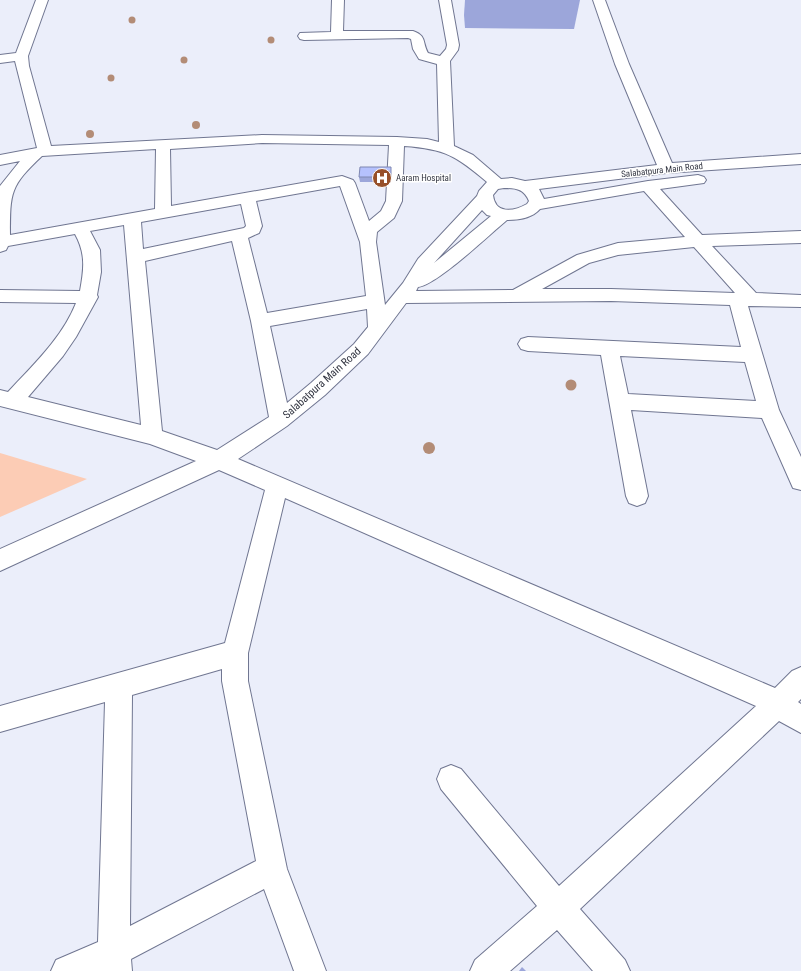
<svg xmlns="http://www.w3.org/2000/svg" width="801" height="971" font-family="'Roboto Condensed',sans-serif">
<rect width="100%" height="100%" fill="#ebeefa"/>
<polygon fill="#fcccb5" points="0,453 87,479 0,517"/>
<g fill="none" stroke-linecap="round" stroke-linejoin="round">
<g stroke="#707691" stroke-width="2">
<path id="minor" d="M36,0H48L28,56L29,66L51,146L262,135L397,137L427,139L439,142L437,64L419,59L413,49L411,39L408,38L304,40L300,39L298,36L300,33L331,32L332,0H344L343,31H413C427,36 422,42 428,53L440,56L446,49L447,45L439,0H451L459,45L458,50L450,61L454,146L473,155L501,179L512,178L525,181L657,165L615,64L593,0H605L629,64L672,163L801,154V164L666,173L539,189L544,199L648,181L698,175L704,177L706,180L704,183L660,189L702,235L801,231V243L712,246L756,293L801,295V307L748,306L779,410L801,457V490L793,488L762,418L631,410L648,496L645,503L637,506L629,503L626,496L601,355L528,351L521,349L518,344L521,339L528,337L741,347L730,305L611,301L406,303L368,354L325,395L287,426L238,459L775,688L792,671L801,667V699L798,702L801,704V733L779,721L580,909L625,960L630,971H593L557,930L510,971H470L475,960L537,906L441,789L437,779L441,769L451,765L461,769L559,886L756,706L285,498L248,653V681L287,869L326,971H294L264,889L131,959L132,971H51L56,960L98,942L105,702L0,732V706L225,643L265,490L219,470L0,571V549L196,461L150,444L0,406V390L8,392C33,365 62,338 76,303L0,302V290L80,291C84,269 86,254 75,234L8,246L6,250L0,252V186L20,161L0,165V155L37,148L15,61L0,63V55L16,53ZM262,143L389,145L386,201L381,211L369,221L355,183L353,180L342,176L171,206L170,149ZM404,146C446,149 456,156 487,182L479,191L477,196L418,259L403,283L385,305L376,242L377,232L394,218L402,201ZM156,149L155,209L10,235C10,192 10,186 42,156ZM340,186L360,242L366,296L267,313L248,238L259,233L262,226L256,201ZM504,188C516,188 524,189 529,201L527,204C513,212 495,214 493,195L498,189ZM644,191L685,237L618,243L577,255L513,290L416,291L418,287C437,285 490,234 507,220C519,220 532,218 540,209ZM241,204L246,226L244,228L143,249L141,222ZM482,210L487,215L491,216L434,263ZM124,225L141,425L28,397L63,356L76,337L98,297L97,295L101,272L100,250L90,231ZM232,241L251,321L269,417L217,450L162,431L145,261ZM694,247L735,293L611,289H542L589,263L618,255ZM367,309L368,327L354,344L311,383L287,403L270,326ZM620,356L745,362L756,401L628,394ZM222,669V681L256,861L130,926L132,695Z"/>
</g>
<use href="#minor" fill="#fff" fill-rule="evenodd"/>
</g>
<g fill="#b38c76">
<circle cx="132" cy="20" r="3.5"/>
<circle cx="271" cy="40" r="3.5"/>
<circle cx="184" cy="60" r="3.5"/>
<circle cx="111" cy="78" r="3.5"/>
<circle cx="196" cy="125" r="4"/>
<circle cx="90" cy="134" r="4"/>
<circle cx="571" cy="385" r="5.5"/>
<circle cx="429" cy="448" r="6"/>
</g>
<g fill="#9ca6da">
<polygon points="465,0 580,0 574,29 465,28 464,15"/>
<polygon points="391,167 391,182 360,182 359,177"/>
<polygon points="522,967 526,971 519,971"/>
</g>
<polygon fill="#b5c1fd" stroke="#7f87b1" points="360,167 391,167 391,177 359,177"/>
<defs>
<g id="hospital-disc" transform="scale(1)"><circle r="9.5" fill="#97502a" stroke="#fff"/><path d="M-5-5h3v3.5h4V-5h3V5h-3V1.5h-4V5h-3Z" fill="#fff"/></g>
</defs>
<g fill-rule="evenodd">
<use href="#hospital-disc" x="382" y="178"/>
</g>
<g text-anchor="middle" dominant-baseline="central" stroke-width="3" stroke-linejoin="round" paint-order="stroke">
<g font-size="9" fill="#333642" stroke="#fff">
<text transform="translate(662 170) rotate(-6)">Salabatpura Main Road</text>
</g>
<g font-size="9" fill="#333642" stroke="#fff" text-anchor="start">
<text x="396" y="178">Aaram Hospital</text>
</g>
<g font-size="11" fill="#333642" stroke="#fff">
<text transform="translate(322 383) rotate(-42)">Salabatpura Main Road</text>
</g>
</g>
</svg>
